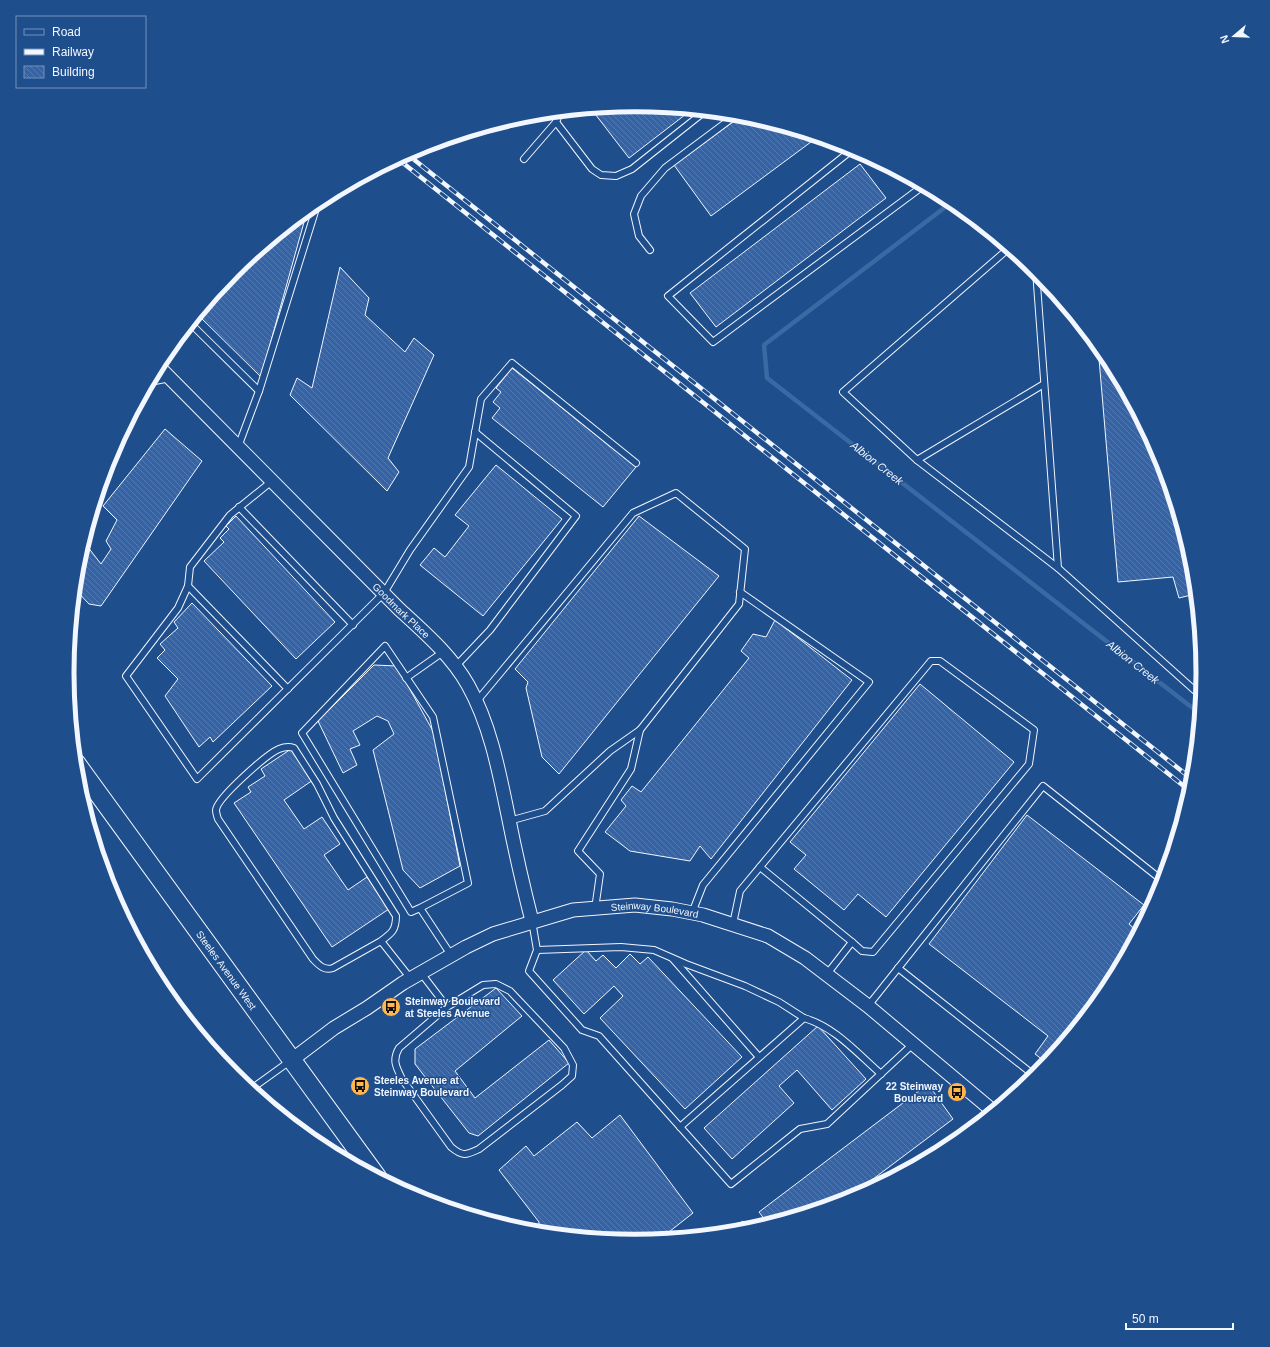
<svg xmlns="http://www.w3.org/2000/svg" width="1270" height="1347" font-family="Arial,sans-serif">
<defs>
<pattern id="building-back-hatch" width="6" height="6" patternUnits="userSpaceOnUse"><rect width="6" height="6" fill="#3563a3"/><path d="M-1 5l2 2M0 0l6 6M5-1l2 2" fill="none" stroke="#537ab1"/></pattern>
</defs>
<rect width="100%" height="100%" fill="#1f4e8c"/>
<g fill="none" stroke-linecap="round" stroke-linejoin="round">
<polyline stroke="#3b69a3" stroke-width="4.5" points="952,202 764,345 767,378 1199,713"/>
</g>
<g fill="url(#building-back-hatch)" stroke="#f2f6ff">
<polygon points="635,106 690,111 629,158 592,110"/>
<polygon points="741,116 813,137 815,139 711,216 674,165"/>
<polygon points="860,164 886,198 716,327 690,293"/>
<polygon points="303,215 306,215 261,377 198,315 234,272"/>
<polygon points="340,267 369,298 365,315 405,352 414,338 434,355 388,458 399,472 387,491 290,395 297,378 312,388"/>
<polygon points="1098,347 1107,358 1160,456 1192,563 1195,594 1179,598 1173,577 1118,582"/>
<polygon points="512,368 636,467 603,507 492,418 500,408 493,402 501,392 496,388"/>
<polygon points="165,429 202,461 101,606 89,604 75,589 78,562 84,542 101,564 111,549 106,541 117,520 103,506"/>
<polygon points="116,445 120,450 110,459 110,456"/>
<polygon points="496,465 562,519 483,616 420,565 434,548 445,557 469,526 455,515"/>
<polygon points="236,516 335,622 296,659 204,561 224,542 220,538 229,529 226,526"/>
<polygon points="639,516 719,576 559,774 542,757 526,688 528,682 515,669"/>
<polygon points="192,603 272,686 213,742 210,737 199,747 165,696 178,679 157,658 165,650 160,644 178,628 174,622"/>
<polygon points="775,620 852,680 711,859 700,846 690,861 630,851 605,832 626,806 621,800 632,786 641,792 749,658 741,651 753,634 766,637"/>
<polygon points="374,665 397,666 434,733 460,866 420,888 403,870 373,750 394,734 388,721 377,716 353,731 360,745 350,749 357,765 343,773 318,721"/>
<polygon points="920,684 1014,762 886,917 858,894 844,910 794,869 806,855 790,842"/>
<polygon points="291,749 313,780 284,800 304,829 322,817 340,844 324,855 348,890 367,877 389,909 332,947 234,803 251,792 248,787 265,776 261,769"/>
<polygon points="1027,815 1144,905 1129,924 1138,932 1107,989 1047,1063 1035,1054 1048,1036 929,944"/>
<polygon points="586,950 596,961 603,955 616,968 630,954 640,964 648,957 742,1057 685,1109 600,1018 623,996 614,986 584,1014 553,980"/>
<polygon points="496,988 522,1016 455,1071 475,1098 549,1040 569,1063 478,1136 469,1133 415,1064 415,1049"/>
<polygon points="818,1026 866,1079 832,1110 797,1070 779,1086 794,1103 732,1159 704,1128"/>
<polygon points="928,1084 953,1119 845,1200 768,1224 759,1212"/>
<polygon points="620,1115 693,1213 660,1239 635,1241 538,1232 539,1222 499,1170 526,1146 534,1156 577,1122 592,1138"/>
<polygon points="743,1221 749,1230 728,1232"/>
</g>
<g fill="none" stroke-linecap="round" stroke-linejoin="round">
<g stroke="#f2f6ff" stroke-width="8">
<g id="service">
<polyline points="560,113 556,122 592,169 601,175 616,176 632,169 704,112"/>
<polyline points="853,149 668,296 713,342 923,186"/>
<polyline points="524,159 556,122"/>
<polyline points="1008,249 843,392 917,460 1058,568"/>
<polyline points="650,250 639,236 634,214 641,196 665,168 736,115"/>
<polyline points="1036,271 1058,568 1201,696"/>
<polyline points="191,324 259,391"/>
<polyline points="150,382 170,378"/>
<polyline points="238,447 259,391 318,202"/>
<polyline points="917,460 1044,384"/>
<polyline points="272,481 230,515 190,567 188,586 178,608 126,676 197,779 384,593 410,550 469,467 481,399 512,363 636,463"/>
<polyline points="239,507 353,625"/>
<polyline points="188,586 288,689"/>
<polyline points="455,667 490,630 576,516 475,432"/>
<polyline points="406,678 443,652"/>
<polyline points="477,701 633,513 676,493 745,549 739,604 640,730 610,751 545,811 509,821"/>
<polyline points="760,867 852,942"/>
<polyline points="420,908 411,912 302,733 385,646 433,717 468,883 420,908 451,955"/>
<polyline points="595,909 600,874 578,851 631,769 640,730"/>
<polyline points="692,913 703,885 869,682 740,592"/>
<polyline points="532,921 537,950 529,971 582,1030 599,1036 731,1184 800,1129 827,1124 913,1044"/>
<polyline points="733,924 740,891 931,661 940,661 1034,730 1029,764 873,952 862,951 852,942 827,974"/>
<path d="M381,941C392,933 396,930 396,916L334,818L317,784L294,748C288,746 284,747 279,749C267,754 217,798 216,810C216,812 217,816 218,819L313,959C319,965 324,971 333,968L381,941L411,979"/>
<polyline points="537,950 621,947 654,950 686,964 745,986 779,1002 804,1018 680,1127"/>
<polyline points="673,959 759,1057"/>
<polyline points="898,968 1035,1076"/>
<path d="M421,973L447,1007L399,1048C392,1060 396,1067 402,1079L451,1147C463,1157 466,1155 479,1149L562,1085L572,1076L573,1065L564,1048L510,991L496,984L483,985L447,1007"/>
<polyline points="868,1006 1043,786 1163,881"/>
<path d="M804,1018C835,1027 857,1053 881,1074"/>
<polyline points="251,1089 290,1061"/>
</g>
</g>
<g stroke="#f2f6ff" stroke-width="15">
<g id="minor">
<path id="s1" d="M158,366L399,609C424,632 451,655 468,685C490,724 499,771 508,815C515,850 523,886 532,921"/>
<path id="s2" d="M293,1059L334,1028L367,1008L403,983L466,947L493,934L573,910L635,905L672,909L703,915L768,936L805,958L868,1006L993,1111"/>
</g>
</g>
<g stroke="#f2f6ff" stroke-width="20">
<g id="secondary">
<path id="s3" d="M76,763L377,1177"/>
</g>
</g>
<use href="#service" stroke="#1f4e8c" stroke-width="6"/>
<use href="#minor" stroke="#1f4e8c" stroke-width="13"/>
<use href="#secondary" stroke="#1f4e8c" stroke-width="18"/>
<g stroke="#f2f6ff" stroke-width="4.5">
<g id="rail">
<polyline points="407,154 1193,780"/>
<polyline points="398,159 1190,791"/>
</g>
</g>
<use href="#rail" stroke="#1f4e8c" stroke-width="3" stroke-dasharray="9" stroke-linecap="butt"/>
</g>
<defs>
<g id="bus-disc" transform="scale(1)"><circle r="9.5" fill="#ffb74d" stroke="#1f4e8c"/><path d="M-5-6H5V4H4V6H2V4H-2V6H-4V4H-5ZM-3.5-4V0h7V-4ZM-3.5 1.2v1.5H-2V1.2ZM2 1.2v1.5H3.5V1.2Z" fill="#111"/></g>
</defs>
<g fill-rule="evenodd">
<use href="#bus-disc" x="391" y="1007"/>
<use href="#bus-disc" x="360" y="1086"/>
<use href="#bus-disc" x="957" y="1092"/>
</g>
<g text-anchor="middle" dominant-baseline="central" stroke-width="3" stroke-linejoin="round" paint-order="stroke">
<g font-size="10" fill="#f2f6ff" stroke="#1f4e8c">
<text stroke="none"><textPath href="#s1" startOffset="345">Goodmark Place</textPath></text>
<text stroke="none"><textPath href="#s2" startOffset="402">Steinway Boulevard</textPath></text>
<text stroke="none"><textPath href="#s3" startOffset="256">Steeles Avenue West</textPath></text>
</g>
<g font-size="10" font-weight="bold" fill="#f2f6ff" stroke="#1f4e8c" text-anchor="start">
<text x="405" y="1001">Steinway Boulevard<tspan x="405" dy="12">at Steeles Avenue</tspan></text>
<text x="374" y="1080">Steeles Avenue at<tspan x="374" dy="12">Steinway Boulevard</tspan></text>
<text x="943" y="1086" text-anchor="end">22 Steinway<tspan x="943" dy="12">Boulevard</tspan></text>
</g>
<g font-size="11" font-style="italic" fill="#f2f6ff" stroke="#1f4e8c">
<text transform="translate(877 463) rotate(38)">Albion Creek</text>
<text transform="translate(1133 662) rotate(38)">Albion Creek</text>
</g>
</g>
<path d="M0 0H1270V1347H0ZM74 673a561 561 0 1 1 1122 0a561 561 0 1 1-1122 0Z" fill="#1f4e8c" fill-rule="evenodd"/>
<path fill="none" stroke="#f2f6ff" stroke-width="5" d="M74 673a561 561 0 1 1 1122 0a561 561 0 1 1-1122 0Z"/>
<rect x="16" y="16" width="130" height="72" fill="#1f4e8c" stroke="#7391ba"/>
<rect x="24" y="29" width="20" height="6" fill="#1f4e8c" stroke="#7391ba"/>
<text x="52" y="36" font-size="12" fill="#f2f6ff">Road</text>
<rect x="24" y="49" width="20" height="6" fill="#f2f6ff" stroke="#7391ba"/>
<text x="52" y="56" font-size="12" fill="#f2f6ff">Railway</text>
<rect x="24" y="66" width="20" height="12" fill="url(#building-back-hatch)" stroke="#7391ba"/>
<text x="52" y="76" font-size="12" fill="#f2f6ff">Building</text>
<g transform="translate(1234 36) rotate(251)" stroke="#1f4e8c" stroke-width="3" paint-order="stroke">
<path d="M0-3L7 15L0 10L-7 15Z" fill="#f2f6ff"/>
<text y="-6" font-size="11" font-weight="bold" text-anchor="middle" fill="#f2f6ff">N</text>
</g>
<path d="M1126 1323v6h107v-6" fill="none" stroke="#f2f6ff" stroke-width="2"/>
<text x="1132" y="1323" font-size="12" fill="#f2f6ff" stroke="#1f4e8c" stroke-width="3" paint-order="stroke">50 m</text>
</svg>
